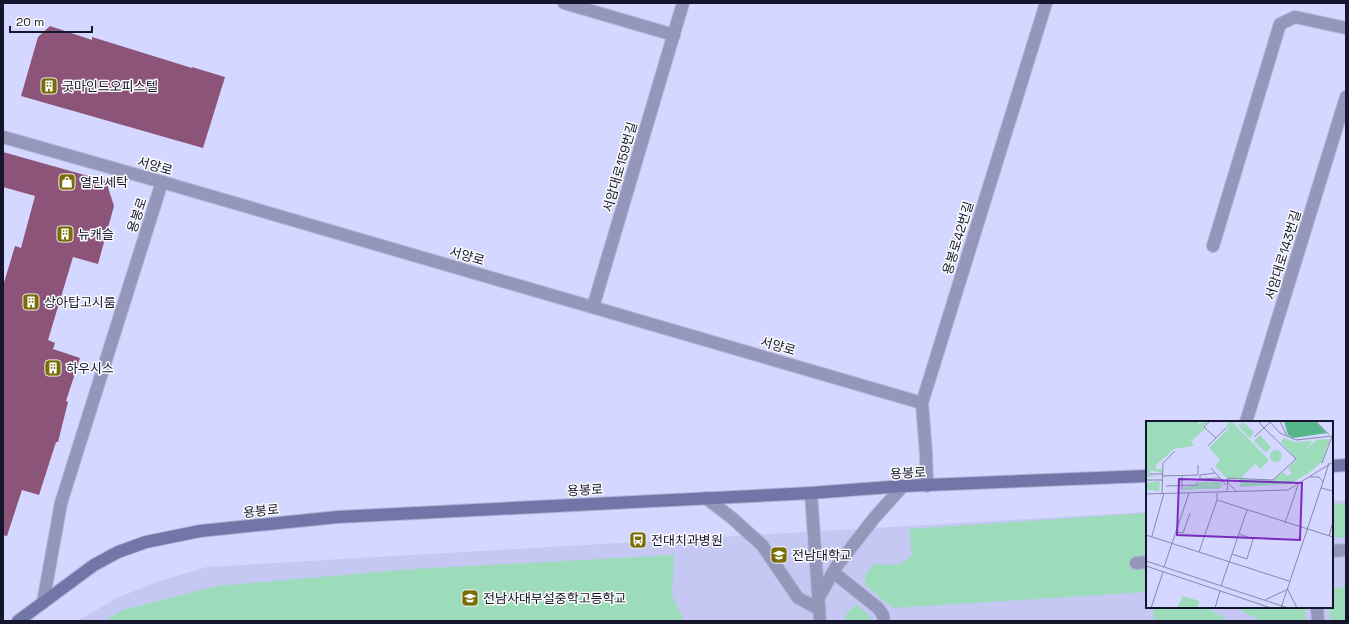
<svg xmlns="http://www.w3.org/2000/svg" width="1349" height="624" font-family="'Space Grotesk','Noto Sans KR',sans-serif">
<rect width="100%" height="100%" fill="#d4d7ff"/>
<polygon fill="#c4c8f3" points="1346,500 1346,621 77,621 117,598 159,581 207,567 1147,512 1147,607 1332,607 1332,501"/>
<g fill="#9cdcbb">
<polygon points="1346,503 1346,537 1338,538 1332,536 1332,504"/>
<path d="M1147,513V592L893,608L864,584L867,572L874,564C880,564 885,565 891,565C899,566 905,560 912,556L909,529Z"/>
<polygon points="674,555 672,595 684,621 104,621 123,610 216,586 413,569"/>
<polygon points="1346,587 1346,621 1330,621 1329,607 1332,607 1332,588"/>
<polygon points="858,605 871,618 871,621 845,621 847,612"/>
<polygon points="1153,607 1205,607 1229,621 1154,621"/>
<polygon points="1235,607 1305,607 1306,621 1261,621"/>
</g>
<g fill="#8d5479">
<polygon points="50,26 92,40 92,37 192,68 192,67 225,77 203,148 21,96 38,37"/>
<polygon points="3,152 106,181 114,206 98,264 73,257 48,340 55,343 53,349 80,358 66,401 68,402 58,442 56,442 39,495 22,490 7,536 3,535 3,286 15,246 21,248 35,196 3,187"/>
</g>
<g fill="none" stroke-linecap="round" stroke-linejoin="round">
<g stroke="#b2b4d9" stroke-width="14">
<g id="service">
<polyline points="564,3 674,35"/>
<polyline points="1213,246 1280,24 1295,17 1346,28"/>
<polyline points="1332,551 1346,550"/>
<polyline points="1136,563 1147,562"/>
<polyline points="833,572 878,608 883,615 884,621"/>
<polyline points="43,603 61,503 162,182"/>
<polyline points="1317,607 1318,621"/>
</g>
</g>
<g stroke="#b2b4d9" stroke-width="14">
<g id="minor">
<polyline points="3,137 162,182 922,403"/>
<polyline points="593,307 683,3"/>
<polyline points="1246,422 1346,97"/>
<polyline points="927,486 926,454 922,403 1046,3"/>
<polyline points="811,493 820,621"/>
<polyline points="706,498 732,518 762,545 798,598 819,609"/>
<polyline points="818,599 836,567 875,517 903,486"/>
</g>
</g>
<g stroke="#b2b4d9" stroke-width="14">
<g id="secondary">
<polyline points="1332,466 1346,465"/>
<polyline points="18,621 94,565 118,552 146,542 200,531 338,517 811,493 903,486 1147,476"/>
</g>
</g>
<use href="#service" stroke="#9496ba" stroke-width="12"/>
<use href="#minor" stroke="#9496ba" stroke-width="12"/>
<use href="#secondary" stroke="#7275a8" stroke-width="12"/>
</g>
<defs>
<g id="building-square" transform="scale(0.9)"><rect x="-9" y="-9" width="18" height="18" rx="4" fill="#796d08" stroke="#fcfcfc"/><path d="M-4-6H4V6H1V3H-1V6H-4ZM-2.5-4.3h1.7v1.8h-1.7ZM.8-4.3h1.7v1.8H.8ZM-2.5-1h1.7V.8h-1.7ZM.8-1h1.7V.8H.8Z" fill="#fff"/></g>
<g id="shop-square" transform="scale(0.9)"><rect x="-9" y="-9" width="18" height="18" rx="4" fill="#796d08" stroke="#fcfcfc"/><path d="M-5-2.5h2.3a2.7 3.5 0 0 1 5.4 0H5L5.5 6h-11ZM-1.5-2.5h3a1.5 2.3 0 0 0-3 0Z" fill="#fff"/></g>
<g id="bus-square" transform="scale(0.9)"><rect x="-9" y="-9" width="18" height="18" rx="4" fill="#796d08" stroke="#fcfcfc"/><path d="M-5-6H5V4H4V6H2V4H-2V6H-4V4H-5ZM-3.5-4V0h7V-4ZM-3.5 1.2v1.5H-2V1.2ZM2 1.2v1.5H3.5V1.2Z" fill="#fff"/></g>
<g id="university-square" transform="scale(0.9)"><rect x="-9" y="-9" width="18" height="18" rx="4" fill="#796d08" stroke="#fcfcfc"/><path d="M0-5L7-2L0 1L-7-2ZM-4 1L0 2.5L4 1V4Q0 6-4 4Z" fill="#fff"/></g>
<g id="school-square" transform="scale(0.9)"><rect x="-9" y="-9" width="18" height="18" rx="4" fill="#796d08" stroke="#fcfcfc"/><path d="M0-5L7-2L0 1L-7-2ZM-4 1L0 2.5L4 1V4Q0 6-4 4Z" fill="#fff"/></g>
</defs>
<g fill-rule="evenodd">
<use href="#building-square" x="49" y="86"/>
<use href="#shop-square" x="67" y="182"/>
<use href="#building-square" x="65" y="234"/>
<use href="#building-square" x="31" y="302"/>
<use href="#building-square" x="53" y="368"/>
<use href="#bus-square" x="638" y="540"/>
<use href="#university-square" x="779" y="555"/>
<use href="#school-square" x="470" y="598"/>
</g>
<g text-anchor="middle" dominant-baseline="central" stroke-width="3" stroke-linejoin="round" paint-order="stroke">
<g font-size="13" fill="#15152d" stroke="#fcfcfc" text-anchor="start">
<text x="62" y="86">굿마인드오피스텔</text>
<text x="80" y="182">열린세탁</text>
<text x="78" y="234">뉴캐슬</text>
<text x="44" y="302">상아탑고시룸</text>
<text x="66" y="368">하우시스</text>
<text x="651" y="540">전대치과병원</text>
<text x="792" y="555">전남대학교</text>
<text x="483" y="598">전남사대부설중학고등학교</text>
</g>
<g font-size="13" fill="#15152d" stroke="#fcfcfc">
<text transform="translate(155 166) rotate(16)">서양로</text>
<text transform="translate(620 167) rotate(-74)">서암대로159번길</text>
<text transform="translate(137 215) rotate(-72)">용봉로</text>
<text transform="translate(958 238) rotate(-73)">용봉로42번길</text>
<text transform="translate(1283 255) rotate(-73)">서암대로143번길</text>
<text transform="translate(467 256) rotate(16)">서양로</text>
<text transform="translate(778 346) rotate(16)">서양로</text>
<text transform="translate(908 473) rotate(-3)">용봉로</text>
<text transform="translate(585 490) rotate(-3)">용봉로</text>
<text transform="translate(261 511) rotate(-6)">용봉로</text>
</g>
</g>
<g transform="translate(1146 421)">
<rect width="187" height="187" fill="#d4d7ff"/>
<path d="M0,0H51L53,3L62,0L57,5L59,8L45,20L48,25L28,28L9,45L10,48H16V52L5,49L2,54L14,56H0ZM85,0L123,39L115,48L109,43L95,57L81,58L69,45L74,39L63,27L83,7L80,4ZM97,1L108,11L104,17L92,5ZM114,14L125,26L120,32L108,20ZM138,17L149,21L167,20L157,32L170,19L184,18L176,41L160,54L156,49L159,54L144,63L94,66V58L127,59L138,51L141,55L146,53L142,47L151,39L135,21ZM124 35a6 6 0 1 1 12 0a6 6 0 1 1-12 0ZM14,60L13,70L0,69V62ZM49,61H74L77,63L73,68H50L49,66L48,69H37L38,66H43L51,63ZM37,175L53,180L52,187H31Z" fill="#9cdcbb"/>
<path d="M138,0H169L181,12L147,17L142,14Z" fill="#54b68a"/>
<path fill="none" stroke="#8889ab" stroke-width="1" d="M64,0L58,6L70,17M112,0L118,7L124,1M123,0L134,12L150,19L187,15M134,0L141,15M170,0L183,14M62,25L81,6M176,42L187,13M65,47L74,57M69,52L54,54V58L74,57L80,64M3,53H17M36,54V69M17,55L52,54V44M163,56H173L177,61M0,59H16M81,61L91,71M177,61L183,42M20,65L52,64M175,67L187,70M81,71L82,57L127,59L150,38L118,7L108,16M16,72L17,42L29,30M0,73L142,69L187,41M71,79L187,116M139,102L152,64M30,111L37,112L44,92M0,114L143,160M6,115L18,72M183,115L187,101M53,131L71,79V72M86,133L101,138L107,118L93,113M0,140L142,187M0,145L125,187M18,146L43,72M75,165L101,89M141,167L151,187M119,179L140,169M5,187L17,151M69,187L74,170M135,187L177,61"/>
<path fill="#7b2cbf" fill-opacity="0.15" stroke="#7b2cbf" stroke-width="2" d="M33,58L156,62L154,119L31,114Z"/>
<rect width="187" height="187" fill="none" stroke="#15152d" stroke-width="2"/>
</g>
<rect width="1349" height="624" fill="none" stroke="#15152d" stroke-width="8"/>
<path d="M10 26v6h82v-6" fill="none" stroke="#15152d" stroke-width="2"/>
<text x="16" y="26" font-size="12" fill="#15152d" stroke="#fcfcfc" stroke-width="3" paint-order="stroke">20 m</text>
</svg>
